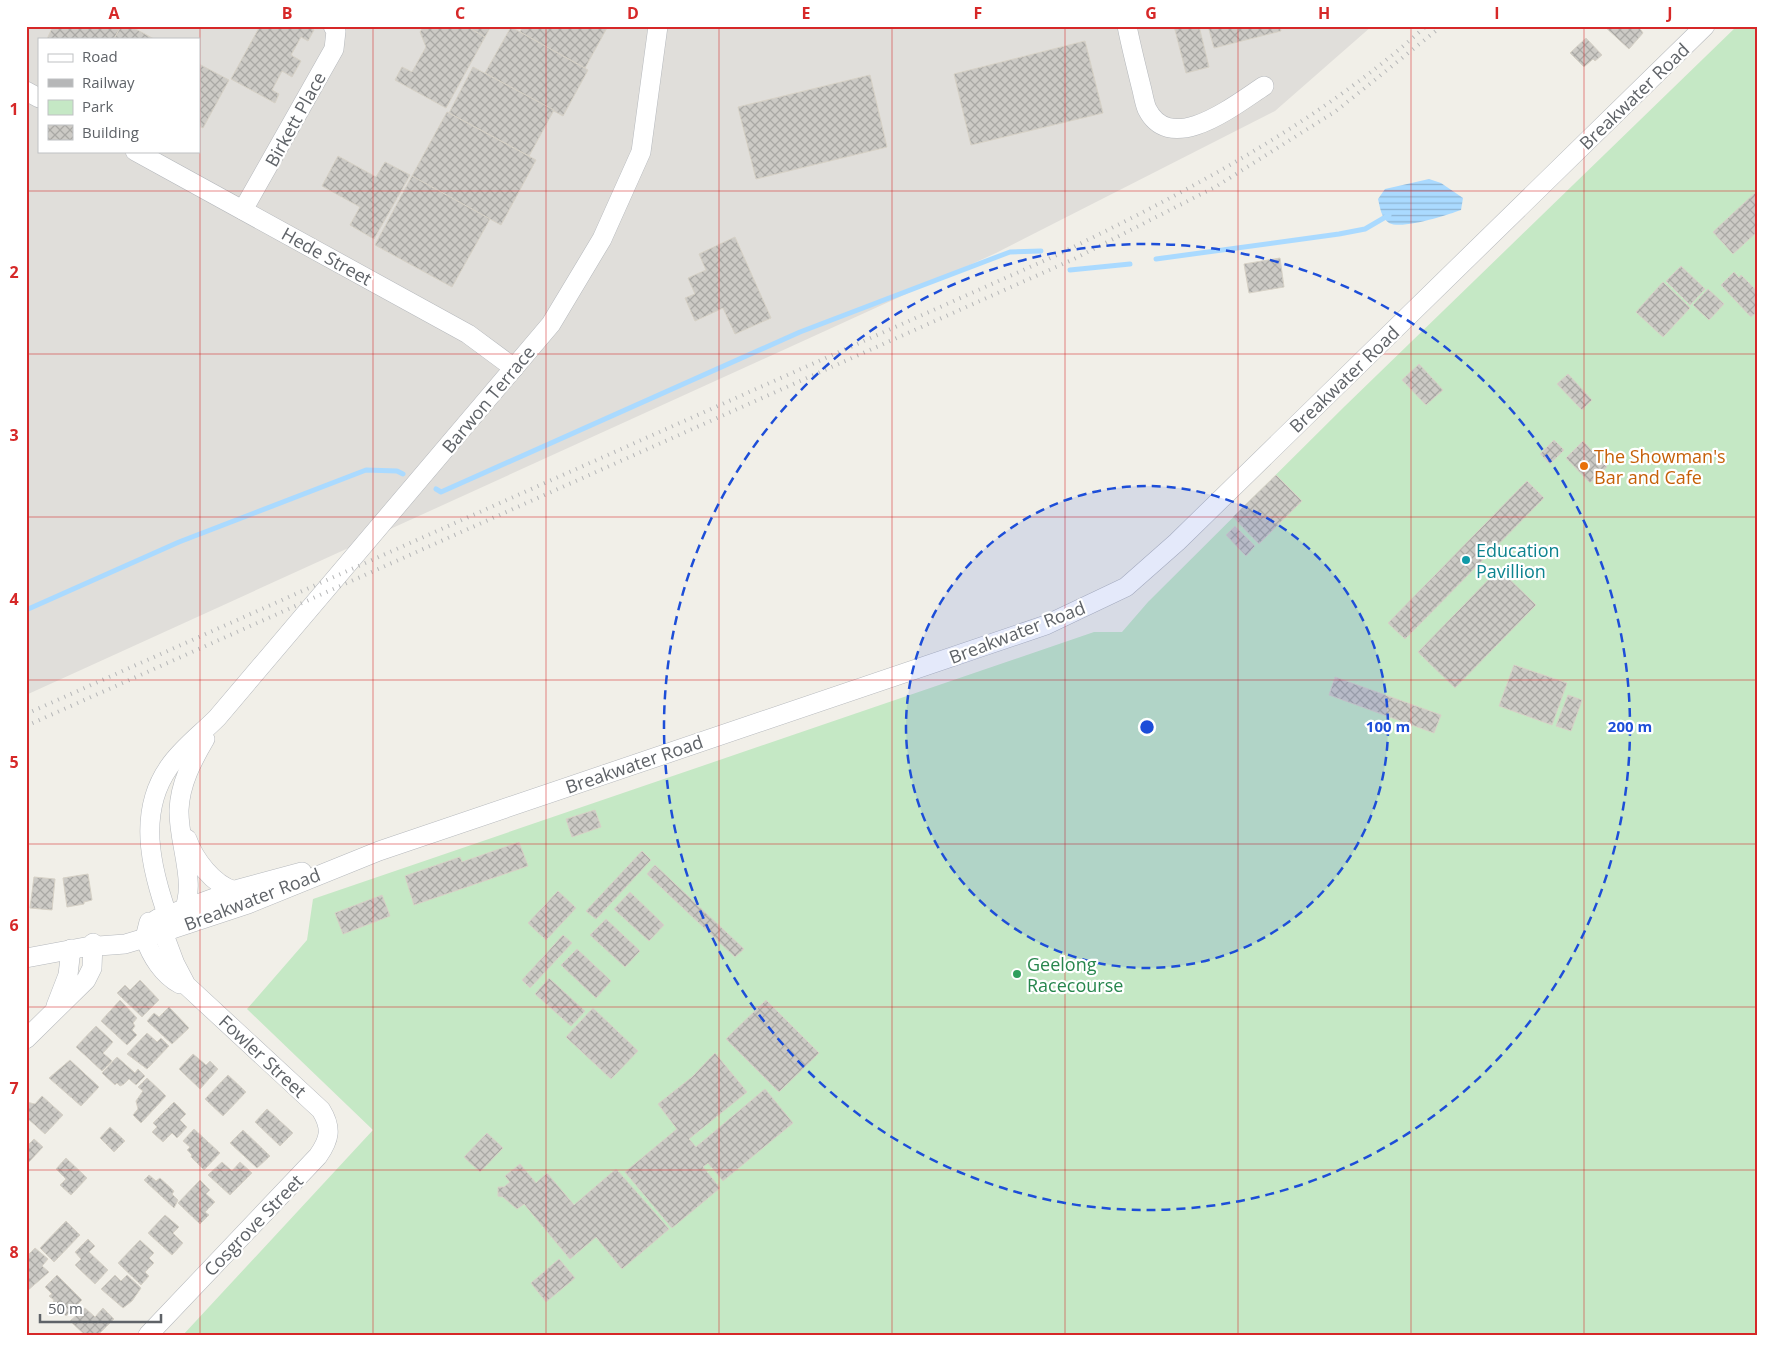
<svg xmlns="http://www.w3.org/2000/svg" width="1784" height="1361" font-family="'Open Sans',sans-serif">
<defs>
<pattern id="water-rules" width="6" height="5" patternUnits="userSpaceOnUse" patternTransform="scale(1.25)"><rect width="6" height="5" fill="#aadaff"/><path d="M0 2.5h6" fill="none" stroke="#8eb4d2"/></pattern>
<pattern id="building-cross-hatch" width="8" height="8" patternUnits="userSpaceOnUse" patternTransform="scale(1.25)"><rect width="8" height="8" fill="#cccac5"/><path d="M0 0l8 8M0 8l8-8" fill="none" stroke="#a9a8a4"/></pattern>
</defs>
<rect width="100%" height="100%" fill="#f1efe8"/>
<path fill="#e0deda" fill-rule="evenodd" d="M26,26H1372L1275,111L996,253L26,695ZM39,39H199V151H39Z"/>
<polygon fill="#c5e8c5" points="1737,26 1758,26 1758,1335 183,1335 373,1130 247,1009 307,940 313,899 1094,632 1122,632 1148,602 1345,406"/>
<path fill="url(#water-rules)" d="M1429,179L1441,183L1463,198L1461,210C1447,215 1402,230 1389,223C1381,218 1380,207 1378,199L1385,189Z"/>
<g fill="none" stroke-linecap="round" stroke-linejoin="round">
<g stroke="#aadaff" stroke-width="5">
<polyline points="1156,259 1339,234 1365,229 1389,215"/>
<polyline points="1070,270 1130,264"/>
<polyline points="436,489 441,492 800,332 1010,252 1041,251"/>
<polyline points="26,610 179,542 366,470 397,471 403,474"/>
</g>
</g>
<g fill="url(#building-cross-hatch)" stroke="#d6d1c6">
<polygon points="53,26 121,26 114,39 47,39"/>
<polygon points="121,26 130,26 154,39 114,39"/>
<polygon points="260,26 307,26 314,30 308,41 301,37 291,55 301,61 292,77 282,71 272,90 279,94 275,103 231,79"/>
<polygon points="417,26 466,26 485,37 446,108 395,80 402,67 412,72 426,47 420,32 422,29"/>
<polygon points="466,26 491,26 485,37"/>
<polygon points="523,26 608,26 585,68 520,32"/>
<polygon points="1174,26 1199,26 1209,67 1186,73"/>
<polygon points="1208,26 1280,26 1281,31 1214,48"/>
<polygon points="1604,26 1638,26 1643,33 1629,49"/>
<polygon points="511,27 588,70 563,116 485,73"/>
<polygon points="1586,38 1602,55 1595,61 1593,59 1584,67 1570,53"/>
<polygon points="1085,41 1103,113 971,145 954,74"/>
<polygon points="199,64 229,80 203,128 199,126"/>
<polygon points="473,67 554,110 529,156 449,113"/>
<polygon points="870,75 887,147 756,179 738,107"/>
<polygon points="447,112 536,160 501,225 412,176"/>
<polygon points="338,156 376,177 385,162 410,175 374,239 350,225 360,207 322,186"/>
<polygon points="412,176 490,219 452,287 375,245"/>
<polygon points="1758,190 1758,231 1733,254 1713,232"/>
<polygon points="735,237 771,318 735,334 723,308 695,321 685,298 695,294 688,278 706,270 699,254"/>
<polygon points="1280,258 1284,287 1249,293 1244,264"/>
<polygon points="1681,266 1705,289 1690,305 1666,281"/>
<polygon points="1734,272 1739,278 1741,275 1758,292 1758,311 1751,317 1721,285"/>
<polygon points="1663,282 1690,308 1663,337 1636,312"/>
<polygon points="1708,289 1724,304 1709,320 1693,305"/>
<polygon points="1419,364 1443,390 1426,405 1402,380"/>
<polygon points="1568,374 1592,400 1582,410 1557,384"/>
<polygon points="1554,440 1564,450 1550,464 1540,454"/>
<polygon points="1583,441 1607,467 1590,483 1566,458"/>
<polygon points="1276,475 1302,501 1259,544 1233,517"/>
<polygon points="1527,481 1544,498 1405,639 1388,623"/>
<polygon points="1235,526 1255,546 1246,556 1226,535"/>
<polygon points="1499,569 1536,605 1455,688 1418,652"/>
<polygon points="1514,665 1567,683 1552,725 1499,706"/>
<polygon points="1335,677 1441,715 1434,733 1329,695"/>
<polygon points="1568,695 1582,700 1571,731 1556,726"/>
<polygon points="595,810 601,827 572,837 566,819"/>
<polygon points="519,842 528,866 414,905 405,876 460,857 462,862"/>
<polygon points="642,851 651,860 596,919 586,911"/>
<polygon points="655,865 744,949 735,957 647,874"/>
<polygon points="88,874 92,900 84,902 84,904 67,907 63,878"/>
<polygon points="34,877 55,879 52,910 30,908"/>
<polygon points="558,891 576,908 546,940 528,923"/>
<polygon points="630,892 664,925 649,941 614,909"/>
<polygon points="382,895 390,916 343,934 335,913"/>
<polygon points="606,919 640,951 625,967 590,935"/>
<polygon points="563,935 572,943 530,988 522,980"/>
<polygon points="577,949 611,981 596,998 561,965"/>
<polygon points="549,978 585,1011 571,1026 535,994"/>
<polygon points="140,980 159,1000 142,1017 117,993 125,985 130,990"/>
<polygon points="120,1000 137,1018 133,1023 135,1026 132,1030 137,1035 127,1045 101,1021"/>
<polygon points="766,1000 819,1053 779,1092 726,1039"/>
<polygon points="169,1007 189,1028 172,1044 147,1021 154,1013 159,1017"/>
<polygon points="593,1008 638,1051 611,1079 566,1037"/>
<polygon points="96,1026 113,1042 103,1053 112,1061 102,1071 76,1047"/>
<polygon points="147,1033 157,1042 161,1038 169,1046 147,1069 127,1054"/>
<polygon points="715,1053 747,1092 689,1139 696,1147 765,1089 793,1123 723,1181 708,1163 703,1167 720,1188 672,1228 625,1172 677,1129 658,1104 692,1077"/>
<polygon points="193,1054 206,1065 210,1061 218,1069 200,1089 179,1069"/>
<polygon points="117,1057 135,1073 138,1069 145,1076 136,1085 129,1079 124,1084 120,1086 117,1083 115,1085 102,1073"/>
<polygon points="70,1060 99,1087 81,1106 49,1078"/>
<polygon points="228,1075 246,1092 223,1116 205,1099"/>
<polygon points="147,1078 166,1096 141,1123 133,1115 138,1109 136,1101 143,1091 138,1087"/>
<polygon points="42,1096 63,1115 45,1134 26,1117 26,1102 35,1104"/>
<polygon points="174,1102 186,1114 180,1120 187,1127 177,1138 172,1133 163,1142 152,1132 157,1127 153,1123"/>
<polygon points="267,1109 293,1133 280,1146 255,1122"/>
<polygon points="110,1127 125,1141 114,1152 100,1138"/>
<polygon points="194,1129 220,1153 204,1170 191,1157 192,1155 187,1150 190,1147 183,1141"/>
<polygon points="243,1130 270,1156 257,1168 230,1143"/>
<polygon points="487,1133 503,1148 480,1172 464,1157"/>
<polygon points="34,1139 43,1147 26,1165 26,1143 28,1145"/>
<polygon points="66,1158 87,1178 71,1195 60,1185 66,1179 56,1169"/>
<polygon points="222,1162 232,1171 240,1162 252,1173 230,1195 208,1175"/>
<polygon points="520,1164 536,1183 547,1173 574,1205 616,1169 669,1229 622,1269 596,1237 570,1259 524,1204 517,1209 503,1197 498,1196 498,1187 504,1187 510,1182 505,1176"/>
<polygon points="149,1175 156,1181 160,1178 174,1191 172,1194 178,1200 174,1208 144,1180"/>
<polygon points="200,1180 210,1190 206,1194 215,1202 205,1212 209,1215 200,1224 178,1203"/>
<polygon points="165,1215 179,1227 173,1233 183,1243 172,1255 148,1233"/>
<polygon points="66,1221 80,1235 54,1262 40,1248"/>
<polygon points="88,1239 95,1246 89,1252 108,1270 95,1284 75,1265 81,1259 75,1252"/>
<polygon points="140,1240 154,1253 149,1258 154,1263 145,1272 149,1276 141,1285 118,1263"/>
<polygon points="35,1248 48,1259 42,1266 49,1272 27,1291 26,1257"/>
<polygon points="559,1259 575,1278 546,1302 531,1283"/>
<polygon points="57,1275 82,1300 66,1316 53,1303 54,1300 49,1296 52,1294 45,1287"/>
<polygon points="115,1275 121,1281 127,1275 141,1288 132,1301 123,1308 101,1289"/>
<polygon points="85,1308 95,1317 103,1308 114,1319 98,1335 85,1335 70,1321"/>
</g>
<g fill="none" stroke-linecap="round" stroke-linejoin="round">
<g stroke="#b5b8bc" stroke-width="20">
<g id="minor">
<path d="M1127,26C1131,46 1136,66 1141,86C1143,93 1144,102 1147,109C1171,157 1236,104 1264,86"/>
<polyline points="26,91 39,98"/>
<polyline points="135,151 468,334 514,368"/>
<polyline points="243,210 334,49 336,31 333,26"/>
<path d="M187,839C194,859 213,885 235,891"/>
<path d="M181,916C199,886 178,844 179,810C180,784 192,761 205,739"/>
<polyline points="157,919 239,889 302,872"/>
<path d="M172,929C154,877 134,817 169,767C181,749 201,734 217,718L551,324L602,239L641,152L658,26"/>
<path d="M145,938L149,922L163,932L175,964L186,985L321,1110C332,1128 330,1139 318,1156L148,1335"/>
<path d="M145,938C151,956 163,975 180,984"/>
<polyline points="26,958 85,947 125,944 145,938 248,904 379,851 1046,625 1126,587 1177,542 1705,26"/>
<polyline points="56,1006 68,975 71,949"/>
<polyline points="26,1039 86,980 92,968 93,943"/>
</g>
</g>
<use href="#minor" stroke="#fff" stroke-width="19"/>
<g stroke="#b6b7b8" stroke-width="4" stroke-dasharray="1 6" stroke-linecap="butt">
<path d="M26,714L1057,255C1186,192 1318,124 1426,26"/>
<polyline points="26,726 1074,259 1217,186 1336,111 1442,26"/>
</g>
</g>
<path fill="none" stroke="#d62828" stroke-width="1" stroke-opacity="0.55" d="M200,26V1335M373,26V1335M546,26V1335M719,26V1335M892,26V1335M1065,26V1335M1238,26V1335M1411,26V1335M1584,26V1335M26,191H1758M26,354H1758M26,517H1758M26,680H1758M26,844H1758M26,1007H1758M26,1170H1758"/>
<circle cx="1147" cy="727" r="241" fill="#1d4ed8" fill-opacity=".12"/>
<g fill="none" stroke="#1d4ed8" stroke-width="2.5" stroke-dasharray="9 6">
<circle cx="1147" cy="727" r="241"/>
<circle cx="1147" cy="727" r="483"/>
</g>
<circle fill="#e8710a" stroke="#fff" stroke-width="2" cx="1584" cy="466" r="5"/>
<circle fill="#0f9aa8" stroke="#fff" stroke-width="2" cx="1466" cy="560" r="5"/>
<circle fill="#2e9e5b" stroke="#fff" stroke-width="2" cx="1017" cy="974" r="5"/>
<g text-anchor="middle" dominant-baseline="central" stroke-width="4.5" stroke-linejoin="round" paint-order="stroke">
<g font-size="18" fill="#5f6368" stroke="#fff">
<text transform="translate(1634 96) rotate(-44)">Breakwater Road</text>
<text transform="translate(295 119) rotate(-61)">Birkett Place</text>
<text transform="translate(327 256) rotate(29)">Hede Street</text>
<text transform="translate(1344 379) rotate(-44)">Breakwater Road</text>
<text transform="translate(488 399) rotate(-50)">Barwon Terrace</text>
<text transform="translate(1017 632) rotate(-21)">Breakwater Road</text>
<text transform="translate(634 764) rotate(-19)">Breakwater Road</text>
<text transform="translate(252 899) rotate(-21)">Breakwater Road</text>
<text transform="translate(263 1056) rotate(43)">Fowler Street</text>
<text transform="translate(253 1225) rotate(-46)">Cosgrove Street</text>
</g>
<g font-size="18" fill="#c56008" stroke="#fff" text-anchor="start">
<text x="1594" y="456">The Showman's<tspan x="1594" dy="21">Bar and Cafe</tspan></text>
</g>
<g font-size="18" fill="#0d838f" stroke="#fff" text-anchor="start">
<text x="1476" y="550">Education<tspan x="1476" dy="21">Pavillion</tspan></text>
</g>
<g font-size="18" fill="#27864d" stroke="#fff" text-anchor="start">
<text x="1027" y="964">Geelong<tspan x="1027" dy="21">Racecourse</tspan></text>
</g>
</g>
<circle cx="1147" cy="727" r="8" fill="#1d4ed8" stroke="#fff" stroke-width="2.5"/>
<g font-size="15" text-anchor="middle" font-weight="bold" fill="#1d4ed8" stroke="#fff" stroke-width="4.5" stroke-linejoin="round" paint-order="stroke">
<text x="1388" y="732">100 m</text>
<text x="1630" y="732">200 m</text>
</g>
<rect width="1784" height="1361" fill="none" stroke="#ffffff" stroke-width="55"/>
<rect x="38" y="38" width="162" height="115" fill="#ffffff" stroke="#bfc1c3"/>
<rect x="48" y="54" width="25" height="8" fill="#ffffff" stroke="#bfc1c3"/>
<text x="82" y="62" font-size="15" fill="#5f6368">Road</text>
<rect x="48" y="79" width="25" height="8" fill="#b6b7b8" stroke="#bfc1c3"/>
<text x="82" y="88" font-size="15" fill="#5f6368">Railway</text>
<rect x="48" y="100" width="25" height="15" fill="#c5e8c5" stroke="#bfc1c3"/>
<text x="82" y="112" font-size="15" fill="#5f6368">Park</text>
<rect x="48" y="125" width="25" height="15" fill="url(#building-cross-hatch)" stroke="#bfc1c3"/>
<text x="82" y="138" font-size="15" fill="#5f6368">Building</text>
<path d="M40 1314v8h121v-8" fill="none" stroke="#5f6368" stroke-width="2.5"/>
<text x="48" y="1314" font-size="15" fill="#5f6368" stroke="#ffffff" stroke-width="4" paint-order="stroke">50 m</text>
<rect x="28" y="28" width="1728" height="1306" fill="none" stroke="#d62828" stroke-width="2"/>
<g font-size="16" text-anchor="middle" font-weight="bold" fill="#d62828">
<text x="114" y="19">A</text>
<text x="287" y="19">B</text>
<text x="460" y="19">C</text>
<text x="633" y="19">D</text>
<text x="806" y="19">E</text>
<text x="978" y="19">F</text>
<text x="1151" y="19">G</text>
<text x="1324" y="19">H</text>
<text x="1497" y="19">I</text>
<text x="1670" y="19">J</text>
<text x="14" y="115">1</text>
<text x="14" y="278">2</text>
<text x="14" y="441">3</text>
<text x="14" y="605">4</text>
<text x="14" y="768">5</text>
<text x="14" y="931">6</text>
<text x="14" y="1094">7</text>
<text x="14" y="1258">8</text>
</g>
</svg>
